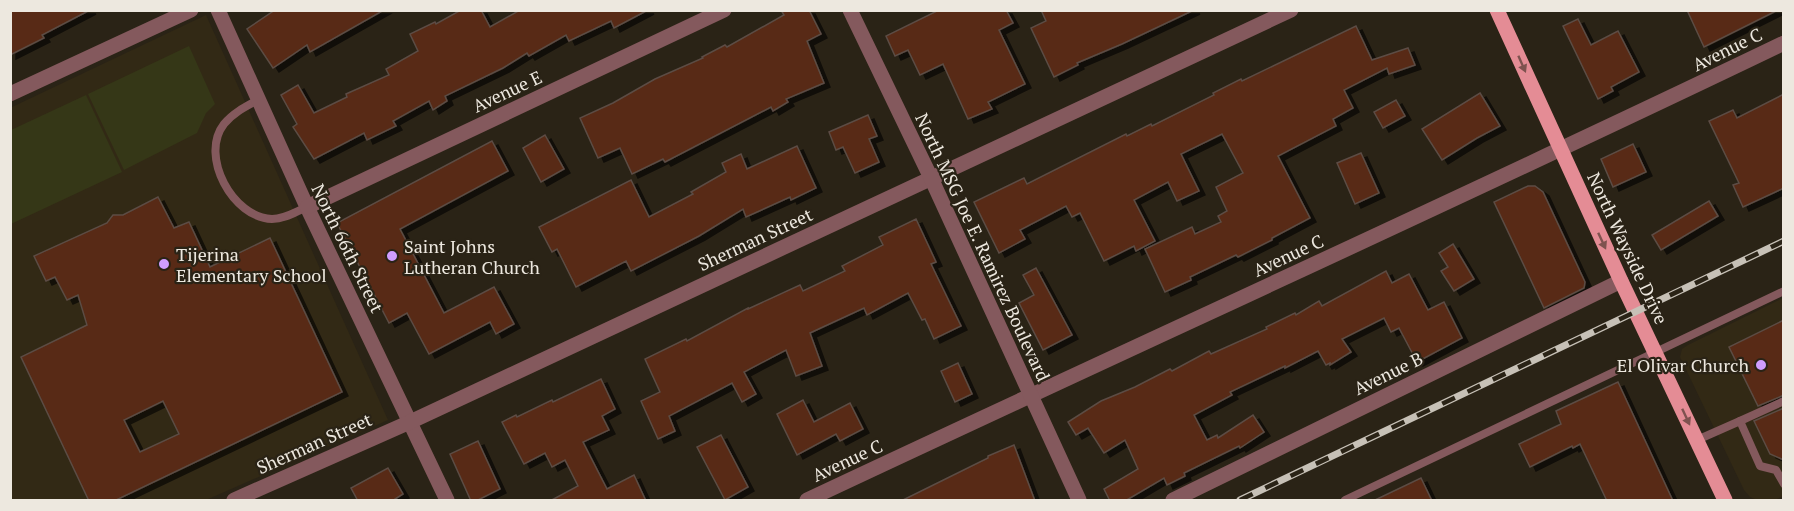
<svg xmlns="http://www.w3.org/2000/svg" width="1794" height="511" font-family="'PT Serif',serif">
<defs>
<filter id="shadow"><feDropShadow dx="6" dy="4" stdDeviation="0" flood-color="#0009"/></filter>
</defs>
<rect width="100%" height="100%" fill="#2a2316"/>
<g fill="#322915">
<polygon points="206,15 388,420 206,500 11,500 10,108"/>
<polygon points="1783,298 1783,496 1775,500 1757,500 1750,497 1744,490 1680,357 1682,349 1688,345"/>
</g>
<g fill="#353717">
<polygon points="189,46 215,104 206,113 197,133 124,170 88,94"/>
<polygon points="86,95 122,172 11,224 11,130"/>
</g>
<g fill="#582a13" stroke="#5c4c44" stroke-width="1.5" fill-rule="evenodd" filter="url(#shadow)">
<polygon points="10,10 90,10 42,35 44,38 10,55"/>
<polygon points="275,10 384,10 310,52 307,45 273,68 247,29"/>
<polygon points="461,10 481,10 490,27 520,10 648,10 614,28 611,21 569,41 566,35 529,56 527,53 503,68 445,96 447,101 433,110 429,101 393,121 396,126 367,140 364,133 314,159 293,127 297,124 281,95 298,85 314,113 347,97 346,94 389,75 386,69 418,51 410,34 435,22 436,24"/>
<polygon points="781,10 809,10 821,34 807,41 824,83 786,99 788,102 773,111 771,107 665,162 663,159 632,174 620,148 598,158 580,118 613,103 655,79 703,58 702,57 725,45 727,47 784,15"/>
<polygon points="939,10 1006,10 1013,23 999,30 1025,84 988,102 992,109 968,119 943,64 920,75 908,50 895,56 886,36"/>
<polygon points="1041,10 1194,10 1122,44 1077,63 1078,65 1054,77 1031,28 1046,21"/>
<polygon points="1687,10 1778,10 1704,47"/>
<polygon points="1578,19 1591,45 1618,31 1639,72 1611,87 1613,91 1598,99 1563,26"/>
<polygon points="1356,26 1372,60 1408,48 1415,65 1389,74 1387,68 1344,90 1353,108 1333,119 1336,126 1278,156 1310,218 1272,238 1272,240 1238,257 1236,255 1190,277 1191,280 1165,292 1145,249 1192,227 1195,234 1221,222 1218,216 1227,211 1216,187 1243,173 1222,134 1181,154 1199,191 1177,201 1168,182 1134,200 1155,241 1136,251 1134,246 1104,261 1080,213 1072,217 1066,206 1020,230 1025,239 999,253 974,202 1024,178 1027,184 1126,134 1127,136 1151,124 1152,126 1214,95 1213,93 1241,79 1242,81"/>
<polygon points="1480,93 1500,126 1477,138 1442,160 1422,129"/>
<polygon points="1784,94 1784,188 1743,207 1733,185 1739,183 1709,121 1733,110 1737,118"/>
<polygon points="1396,100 1405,116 1383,128 1374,112"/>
<polygon points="868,115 877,136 869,139 879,162 855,173 843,147 836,150 829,132"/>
<polygon points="545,135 564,169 541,182 523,148"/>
<polygon points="492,141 508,171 400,229 444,313 494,287 514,324 496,334 490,322 429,354 407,313 389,323 337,223"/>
<polygon points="1633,144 1646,172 1613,187 1601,159"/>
<polygon points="797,146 816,188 791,200 790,197 746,217 743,209 699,236 631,271 626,261 576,287 557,249 552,252 539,227 631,180 649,217 693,194 691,192 726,172 722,163 741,154 747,169"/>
<polygon points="1361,153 1379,193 1355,204 1337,163"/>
<polygon points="1528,186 1535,186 1543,192 1585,282 1584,288 1544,308 1494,202"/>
<path d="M158,197L174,228L189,222L210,267L270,238L342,392L114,501H89L21,357L87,325L78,295L67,300L55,277L46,281L34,256L107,223L113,215H123ZM163,401L179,434L140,452L124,420Z"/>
<polygon points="1709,201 1718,216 1661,250 1652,235"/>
<polygon points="916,219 936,262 931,264 961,326 934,339 925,319 922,320 908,293 867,315 864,308 810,333 822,366 796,376 786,350 744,372 756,394 742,402 732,383 669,416 675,431 658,439 641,401 660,392 645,359 686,339 687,341 748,308 748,309 800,285 803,291 845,271 842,266 883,245 879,237"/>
<polygon points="1453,244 1474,279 1454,291 1441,271 1448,267 1439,253"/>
<polygon points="1036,268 1072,335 1043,350 1019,303 1034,295 1023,275"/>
<polygon points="1386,271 1392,283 1409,274 1428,310 1444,302 1462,338 1417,362 1399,328 1391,332 1384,318 1342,339 1351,352 1330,365 1330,363 1326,365 1318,351 1285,368 1285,366 1230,392 1232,395 1194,415 1207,440 1217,435 1218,438 1253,415 1264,432 1240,448 1239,446 1184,473 1185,476 1167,485 1164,478 1125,501 1110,501 1104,489 1138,469 1125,440 1104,453 1088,428 1076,435 1068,422 1101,401 1135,387 1170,369 1172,371 1209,351 1211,354 1267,329 1266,327 1295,313 1296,315 1319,301 1322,306"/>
<polygon points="1784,320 1784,395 1758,406 1729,347"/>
<polygon points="958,363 972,394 955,402 941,371"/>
<polygon points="601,379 615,409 602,416 609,430 583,442 607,489 634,475 646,501 550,501 578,486 565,460 552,467 545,453 524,464 502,422 516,415 517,417 552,400 553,402"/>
<polygon points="1618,382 1673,501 1607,501 1580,444 1573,448 1572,446 1530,467 1519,444 1561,424 1556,411"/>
<polygon points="803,400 814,422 850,403 863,429 840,441 836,434 797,455 777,414"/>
<polygon points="1784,408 1784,460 1770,454 1754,421"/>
<polygon points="721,435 748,487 725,500 697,447"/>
<polygon points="478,441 500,489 476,501 471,501 450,454"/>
<polygon points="1014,445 1035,501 901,501 988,458 988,456"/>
<polygon points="388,468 403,494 392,501 358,501 351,488"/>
<polygon points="1421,478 1432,501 1373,501"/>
</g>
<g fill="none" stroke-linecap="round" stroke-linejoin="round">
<g stroke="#84595d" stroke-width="8">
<path d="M258,100C245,107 233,113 224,124C199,156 233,218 272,219C285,219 295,212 307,207"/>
<polyline points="1740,421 1784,401"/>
<polyline points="1697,440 1740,421 1760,466 1776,470 1784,484"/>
<polyline points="1345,500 1784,291"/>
</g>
<g stroke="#84595d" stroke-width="15">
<polyline points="218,10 307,207 447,500"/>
<polyline points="10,94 191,10"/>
<polyline points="307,207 724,10"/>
<polyline points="234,500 410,422 1291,10"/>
<path d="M807,500C1132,347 1460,199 1784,43"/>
<polyline points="1173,500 1621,281"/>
</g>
<polyline stroke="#84595d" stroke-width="15" points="850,10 931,178 1079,500"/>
<polyline stroke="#e48c95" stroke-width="15" points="1497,10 1621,281 1725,500"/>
<g stroke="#c7c1b7" stroke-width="7">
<polyline id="rail" points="1240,500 1784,241"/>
</g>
<use href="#rail" stroke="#2a2316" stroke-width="4.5" stroke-dasharray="14" stroke-linecap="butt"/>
</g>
<defs><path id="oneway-solid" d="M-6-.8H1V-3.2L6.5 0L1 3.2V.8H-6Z" transform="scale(1.5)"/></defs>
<g fill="#7e524f">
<use href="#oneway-solid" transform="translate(1522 64) rotate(66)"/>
<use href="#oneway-solid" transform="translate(1602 241) rotate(65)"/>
<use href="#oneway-solid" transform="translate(1686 417) rotate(65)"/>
</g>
<g fill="#d09dff" stroke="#2a2316" stroke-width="2">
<circle cx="392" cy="256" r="6"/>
<circle cx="164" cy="264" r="6"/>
<circle cx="1761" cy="365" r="6"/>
</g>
<g text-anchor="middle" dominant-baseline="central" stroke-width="4.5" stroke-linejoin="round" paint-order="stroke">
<g font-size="18" fill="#ede8df" stroke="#2a2316">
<text transform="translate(1727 49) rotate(-26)">Avenue C</text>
<text transform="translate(507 91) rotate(-25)">Avenue E</text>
<text transform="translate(755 239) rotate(-25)">Sherman Street</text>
<text transform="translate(983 247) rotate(65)">North MSG Joe E. Ramirez Boulevard</text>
<text transform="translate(348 248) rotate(64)">North 66th Street</text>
<text transform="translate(1628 248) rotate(65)">North Wayside Drive</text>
<text transform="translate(1288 255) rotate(-25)">Avenue C</text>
<text transform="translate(1388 373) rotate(-26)">Avenue B</text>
<text transform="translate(314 443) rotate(-24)">Sherman Street</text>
<text transform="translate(847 460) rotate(-25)">Avenue C</text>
</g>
<g font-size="18" fill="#ede8df" stroke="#2a2316" text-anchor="start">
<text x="404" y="246">Saint Johns<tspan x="404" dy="21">Lutheran Church</tspan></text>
<text x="176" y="254">Tijerina<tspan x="176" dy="21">Elementary School</tspan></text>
<text x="1749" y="365" text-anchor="end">El Olivar Church</text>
</g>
</g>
<rect width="1794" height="511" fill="none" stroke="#ede8df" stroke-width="24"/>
</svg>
